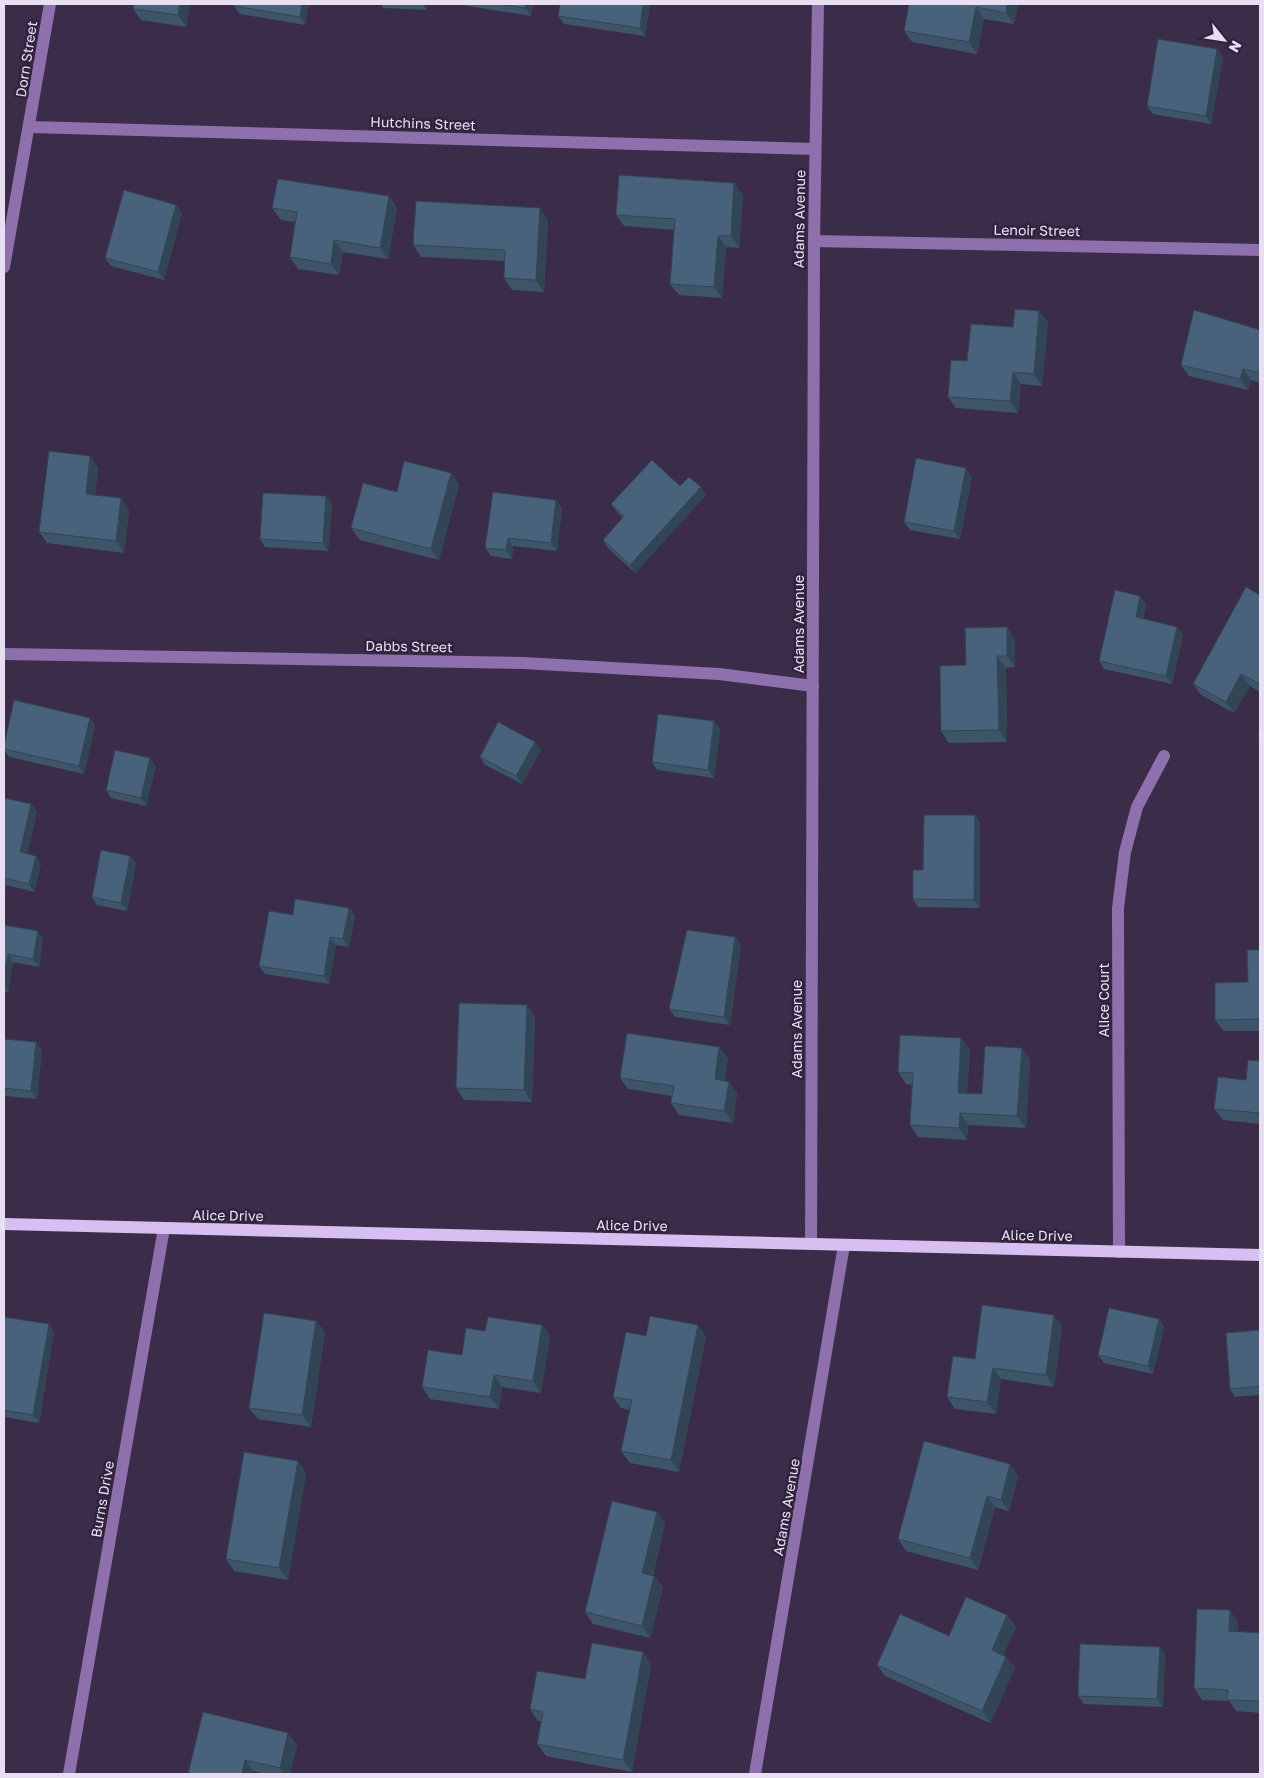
<svg xmlns="http://www.w3.org/2000/svg" width="1264" height="1778" font-family="'Golos Text',sans-serif">
<rect width="100%" height="100%" fill="#3b2d49"/>
<g fill="none" stroke-linecap="round" stroke-linejoin="round">
<g stroke="#8e70ad" stroke-width="12">
<polyline points="30,127 815,149"/>
<polyline points="814,241 1260,250"/>
<polyline points="4,267 50,4"/>
<polyline points="4,654 523,663 719,674 813,686"/>
<polyline points="811,1244 814,241 818,4"/>
<polyline points="1119,1252 1118,908 1125,852 1137,807 1164,756"/>
<polyline points="69,1774 164,1228"/>
<polyline points="755,1774 844,1245"/>
</g>
<polyline stroke="#d7bff1" stroke-width="12" points="4,1224 1260,1255"/>
</g>
<g fill="#3d5469">
<polygon points="134,4 190,4 186,27 141,20 133,9"/>
<polygon points="234,4 309,4 305,25 240,14 234,6"/>
<polygon points="381,4 427,4 427,10 383,8"/>
<polygon points="462,4 533,4 531,16 462,5"/>
<polygon points="650,4 645,36 564,24 558,16"/>
<polygon points="909,4 1018,4 1014,24 984,19 977,54 912,42 904,31"/>
<polygon points="1217,49 1223,57 1211,124 1153,114 1147,106"/>
<polygon points="734,183 743,195 739,248 726,247 722,298 679,295 670,284 674,230 624,226 616,215"/>
<polygon points="389,196 397,208 388,259 343,252 339,275 298,269 290,257 295,222 281,220 272,208"/>
<polygon points="176,205 182,213 164,280 111,266 105,258"/>
<polygon points="548,220 544,292 512,290 504,278 505,261 421,257 413,245"/>
<polygon points="1048,322 1042,386 1021,384 1018,413 956,408 948,397 967,361"/>
<polygon points="1260,330 1260,383 1251,380 1248,390 1189,376 1181,365"/>
<polygon points="90,456 98,468 95,495 129,510 124,553 47,543 39,532"/>
<polygon points="451,473 459,484 439,560 360,540 351,528 397,492"/>
<polygon points="972,476 960,539 910,530 904,522"/>
<polygon points="680,486 701,487 706,495 635,573 608,548 603,540 623,518 617,512 611,504"/>
<polygon points="326,496 332,504 328,551 265,547 260,539"/>
<polygon points="556,500 562,508 557,551 513,546 512,559 491,556 485,548"/>
<polygon points="1260,595 1260,692 1250,686 1234,713 1201,695 1193,684"/>
<polygon points="1146,604 1143,619 1177,627 1183,635 1172,684 1104,669 1099,661"/>
<polygon points="1015,639 1015,667 1006,668 1007,742 949,743 941,731 966,665"/>
<polygon points="90,718 95,726 84,774 9,757 4,750 4,746"/>
<polygon points="714,721 720,729 714,778 657,770 652,762"/>
<polygon points="535,742 541,750 522,784 485,765 480,757"/>
<polygon points="156,766 146,806 111,798 106,790"/>
<polygon points="4,798 31,804 37,812 27,854 41,864 34,892 6,885 4,894"/>
<polygon points="975,815 980,823 980,908 918,907 913,899 923,870"/>
<polygon points="130,856 136,864 127,911 97,905 92,897"/>
<polygon points="349,908 355,916 349,947 336,945 329,984 265,974 259,966 293,915"/>
<polygon points="4,925 43,939 39,967 13,962 8,992 4,991"/>
<polygon points="735,937 741,945 730,1025 675,1017 669,1009"/>
<polygon points="1260,950 1260,1031 1224,1031 1215,1020 1248,982"/>
<polygon points="527,1005 535,1017 532,1102 464,1100 456,1088"/>
<polygon points="961,1038 970,1050 967,1093 982,1094 1030,1059 1026,1128 968,1125 967,1140 918,1137 910,1125 912,1085 906,1084 898,1072"/>
<polygon points="4,1039 42,1050 37,1099 4,1096"/>
<polygon points="719,1047 728,1059 724,1081 737,1093 733,1123 679,1115 671,1103 672,1096 628,1089 620,1078"/>
<polygon points="1260,1061 1260,1124 1223,1120 1214,1109 1246,1080"/>
<polygon points="4,1317 54,1332 39,1423 4,1417"/>
<polygon points="1159,1319 1164,1327 1153,1374 1104,1363 1098,1355"/>
<polygon points="316,1321 325,1332 311,1427 258,1419 249,1408"/>
<polygon points="542,1325 550,1336 541,1393 502,1387 499,1409 430,1399 422,1387 462,1355 485,1331"/>
<polygon points="698,1325 706,1337 679,1472 630,1463 621,1451 630,1410 621,1408 613,1397 646,1336"/>
<polygon points="1062,1326 1054,1387 1001,1379 996,1414 955,1409 947,1397 975,1359"/>
<polygon points="1260,1330 1260,1395 1235,1397 1230,1389"/>
<polygon points="298,1461 306,1473 288,1580 234,1571 226,1559"/>
<polygon points="1018,1476 1009,1511 995,1507 978,1570 906,1551 898,1539"/>
<polygon points="657,1512 665,1524 653,1575 663,1587 650,1638 593,1624 585,1612"/>
<polygon points="1007,1615 1016,1627 1003,1655 1006,1657 1015,1668 990,1723 885,1676 877,1665 949,1636"/>
<polygon points="1238,1622 1237,1632 1260,1633 1260,1713 1236,1711 1229,1701 1202,1700 1194,1688"/>
<polygon points="1160,1647 1165,1655 1163,1707 1084,1704 1078,1696"/>
<polygon points="643,1652 651,1664 632,1772 546,1756 537,1744 542,1721 538,1721 530,1709 585,1679"/>
<polygon points="297,1745 290,1774 265,1774 253,1771 188,1774"/>
</g>
<g fill="#324555">
<polygon points="180,4 190,4 186,27 178,15"/>
<polygon points="302,4 309,4 305,25 300,17"/>
<polygon points="422,4 427,4 427,10"/>
<polygon points="526,4 533,4 531,16 525,8"/>
<polygon points="643,4 650,4 645,36 640,28"/>
<polygon points="1007,4 1018,4 1014,24 1006,13"/>
<polygon points="976,7 984,19 977,54 969,42"/>
<polygon points="1217,49 1223,57 1211,124 1206,116"/>
<polygon points="734,183 743,195 739,248 731,236"/>
<polygon points="389,196 397,208 388,259 380,248"/>
<polygon points="176,205 182,213 164,280 158,272"/>
<polygon points="540,208 548,220 544,292 536,280"/>
<polygon points="718,236 726,247 722,298 714,287"/>
<polygon points="334,240 343,252 339,275 331,264"/>
<polygon points="1039,311 1048,322 1042,386 1034,374"/>
<polygon points="1243,369 1251,380 1248,390 1240,379"/>
<polygon points="1013,372 1021,384 1018,413 1010,401"/>
<polygon points="90,456 98,468 94,506 86,494"/>
<polygon points="966,468 972,476 960,539 954,531"/>
<polygon points="451,473 459,484 439,560 431,549"/>
<polygon points="701,487 706,495 635,573 630,565"/>
<polygon points="326,496 332,504 328,551 323,543"/>
<polygon points="121,498 129,510 124,553 116,541"/>
<polygon points="556,500 562,508 557,551 551,543"/>
<polygon points="508,538 513,546 512,559 506,550"/>
<polygon points="1140,596 1146,604 1141,625 1136,617"/>
<polygon points="1007,627 1015,639 1015,667 1007,656"/>
<polygon points="1177,627 1183,635 1172,684 1166,676"/>
<polygon points="997,656 1006,668 1007,742 999,730"/>
<polygon points="1241,674 1250,686 1234,713 1226,702"/>
<polygon points="90,718 95,726 84,774 79,766"/>
<polygon points="714,721 720,729 714,778 708,770"/>
<polygon points="535,742 541,750 522,784 516,776"/>
<polygon points="150,758 156,766 146,806 141,798"/>
<polygon points="31,804 37,812 25,860 20,852"/>
<polygon points="975,815 980,823 980,908 974,900"/>
<polygon points="36,856 41,864 34,892 29,884"/>
<polygon points="130,856 136,864 127,911 121,903"/>
<polygon points="4,882 6,885 4,894"/>
<polygon points="349,908 355,916 349,947 343,939"/>
<polygon points="38,931 43,939 39,967 33,959"/>
<polygon points="330,937 336,945 329,984 324,976"/>
<polygon points="735,937 741,945 730,1025 724,1017"/>
<polygon points="8,954 13,962 8,992 4,986 4,977"/>
<polygon points="527,1005 535,1017 532,1102 524,1090"/>
<polygon points="961,1038 970,1050 966,1105 958,1093"/>
<polygon points="36,1042 42,1050 37,1099 31,1091"/>
<polygon points="719,1047 728,1059 723,1091 715,1079"/>
<polygon points="1022,1048 1030,1059 1026,1128 1017,1116"/>
<polygon points="729,1082 737,1093 733,1123 724,1111"/>
<polygon points="960,1113 968,1125 967,1140 959,1128"/>
<polygon points="1054,1315 1062,1326 1054,1387 1046,1375"/>
<polygon points="1159,1319 1164,1327 1153,1374 1148,1366"/>
<polygon points="316,1321 325,1332 311,1427 302,1415"/>
<polygon points="49,1324 54,1332 39,1423 33,1415"/>
<polygon points="542,1325 550,1336 541,1393 533,1381"/>
<polygon points="698,1325 706,1337 679,1472 671,1460"/>
<polygon points="993,1368 1001,1379 996,1414 987,1402"/>
<polygon points="494,1375 502,1387 499,1409 490,1397"/>
<polygon points="298,1461 306,1473 288,1580 279,1568"/>
<polygon points="1010,1464 1018,1476 1009,1511 1001,1500"/>
<polygon points="987,1496 995,1507 978,1570 970,1558"/>
<polygon points="657,1512 665,1524 650,1584 642,1573"/>
<polygon points="654,1576 663,1587 650,1638 642,1626"/>
<polygon points="1230,1610 1238,1622 1237,1643 1229,1631"/>
<polygon points="1007,1615 1016,1627 1000,1662 992,1650"/>
<polygon points="1160,1647 1165,1655 1163,1707 1157,1699"/>
<polygon points="643,1652 651,1664 632,1772 623,1760"/>
<polygon points="1006,1657 1015,1668 990,1723 982,1711"/>
<polygon points="288,1733 297,1745 290,1774 284,1774 280,1768"/>
<polygon points="245,1760 253,1771 253,1774 242,1774"/>
</g>
<g fill="#47627a" stroke="#324555">
<polygon points="134,4 180,4 178,15 133,9"/>
<polygon points="234,4 302,4 300,17 234,6"/>
<polygon points="499,4 526,4 525,8"/>
<polygon points="560,4 643,4 640,28 558,16"/>
<polygon points="909,4 1007,4 1006,13 976,7 969,42 904,31"/>
<polygon points="1158,39 1217,49 1206,116 1147,106"/>
<polygon points="619,175 734,183 731,236 718,236 714,287 670,284 675,219 616,215"/>
<polygon points="278,179 389,196 380,248 334,240 331,264 290,257 297,212 272,208"/>
<polygon points="124,190 176,205 158,272 105,258"/>
<polygon points="416,201 540,208 536,280 504,278 505,250 413,245"/>
<polygon points="1015,309 1039,311 1034,374 1013,372 1010,401 948,397 951,360 967,361 971,324 1013,327"/>
<polygon points="1194,310 1260,330 1260,373 1243,369 1240,379 1181,365"/>
<polygon points="49,451 90,456 86,494 121,498 116,541 39,532"/>
<polygon points="916,458 966,468 954,531 904,522"/>
<polygon points="652,460 680,486 689,477 701,487 630,565 603,540 624,516 611,504"/>
<polygon points="404,461 451,473 431,549 351,528 363,483 397,492"/>
<polygon points="493,492 556,500 551,543 508,538 506,550 485,548"/>
<polygon points="263,493 326,496 323,543 260,539"/>
<polygon points="1246,587 1260,595 1260,684 1241,674 1226,702 1193,684"/>
<polygon points="1115,590 1140,596 1136,617 1177,627 1166,676 1099,661"/>
<polygon points="1007,627 1007,656 997,656 999,730 941,731 940,666 966,665 965,628"/>
<polygon points="14,700 90,718 79,766 4,749 4,746"/>
<polygon points="658,714 714,721 708,770 652,762"/>
<polygon points="498,722 535,742 516,776 480,757"/>
<polygon points="1260,731 1260,742 1258,732"/>
<polygon points="115,750 150,758 141,798 106,790"/>
<polygon points="4,798 31,804 20,852 36,856 29,884 4,878"/>
<polygon points="924,815 975,815 974,900 913,899 913,870 923,870"/>
<polygon points="101,850 130,856 121,903 92,897"/>
<polygon points="295,899 349,908 343,939 330,937 324,976 259,966 269,911 293,915"/>
<polygon points="4,925 38,931 33,959 8,954 4,977"/>
<polygon points="687,930 735,937 724,1017 669,1009"/>
<polygon points="1247,950 1260,950 1260,1019 1215,1020 1215,983 1248,982"/>
<polygon points="459,1003 527,1005 524,1090 456,1088"/>
<polygon points="627,1033 719,1047 715,1079 729,1082 724,1111 671,1103 674,1086 620,1078"/>
<polygon points="900,1035 961,1038 958,1093 982,1094 985,1046 1022,1048 1017,1116 960,1113 959,1128 910,1125 913,1073 898,1072"/>
<polygon points="4,1039 36,1042 31,1091 4,1088"/>
<polygon points="1248,1060 1260,1061 1260,1113 1214,1109 1218,1077 1246,1080"/>
<polygon points="982,1305 1054,1315 1046,1375 993,1368 987,1402 947,1397 953,1356 975,1359"/>
<polygon points="1109,1308 1159,1319 1148,1366 1098,1355"/>
<polygon points="264,1313 316,1321 302,1415 249,1408"/>
<polygon points="650,1316 698,1325 671,1460 621,1451 632,1400 613,1397 626,1332 646,1336"/>
<polygon points="4,1317 49,1324 33,1415 4,1410"/>
<polygon points="488,1317 542,1325 533,1381 494,1375 490,1397 422,1387 428,1350 462,1355 466,1328 485,1331"/>
<polygon points="1260,1330 1260,1386 1230,1389 1226,1333"/>
<polygon points="924,1441 1010,1464 1001,1500 987,1496 970,1558 898,1539"/>
<polygon points="244,1452 298,1461 279,1568 226,1559"/>
<polygon points="612,1501 657,1512 642,1573 654,1576 642,1626 585,1612"/>
<polygon points="966,1597 1007,1615 992,1650 1006,1657 982,1711 877,1665 900,1614 949,1636"/>
<polygon points="1197,1609 1230,1610 1229,1631 1260,1633 1260,1701 1227,1700 1228,1690 1194,1688"/>
<polygon points="592,1643 643,1652 623,1760 537,1744 543,1712 530,1709 537,1671 585,1679"/>
<polygon points="1080,1644 1160,1647 1157,1699 1078,1696"/>
<polygon points="203,1712 288,1733 280,1768 245,1760 242,1774 188,1774"/>
</g>
<g text-anchor="middle" dominant-baseline="central" stroke-width="5" stroke-linejoin="round" paint-order="stroke">
<g font-size="14" fill="#e8e0f2" stroke="#31233e">
<text transform="translate(26 59) rotate(-81)">Dorn Street</text>
<text transform="translate(423 123) rotate(2)">Hutchins Street</text>
<text transform="translate(799 219) rotate(-89)">Adams Avenue</text>
<text transform="translate(1037 230) rotate(1)">Lenoir Street</text>
<text transform="translate(798 624) rotate(-90)">Adams Avenue</text>
<text transform="translate(409 646) rotate(1)">Dabbs Street</text>
<text transform="translate(1103 1000) rotate(-90)">Alice Court</text>
<text transform="translate(796 1029) rotate(-90)">Adams Avenue</text>
<text transform="translate(228 1215) rotate(1)">Alice Drive</text>
<text transform="translate(632 1225) rotate(1)">Alice Drive</text>
<text transform="translate(1037 1235) rotate(1)">Alice Drive</text>
<text transform="translate(102 1499) rotate(-80)">Burns Drive</text>
<text transform="translate(786 1507) rotate(-80)">Adams Avenue</text>
</g>
</g>
<rect width="1264" height="1778" fill="none" stroke="#e8e0f2" stroke-width="10"/>
<g transform="translate(1224 40) rotate(120)" stroke="#31233e" stroke-width="4" paint-order="stroke">
<path d="M0-4L9 19L0 12L-9 19Z" fill="#e8e0f2"/>
<text y="-8" font-size="14" font-weight="bold" text-anchor="middle" fill="#e8e0f2">N</text>
</g>
</svg>
